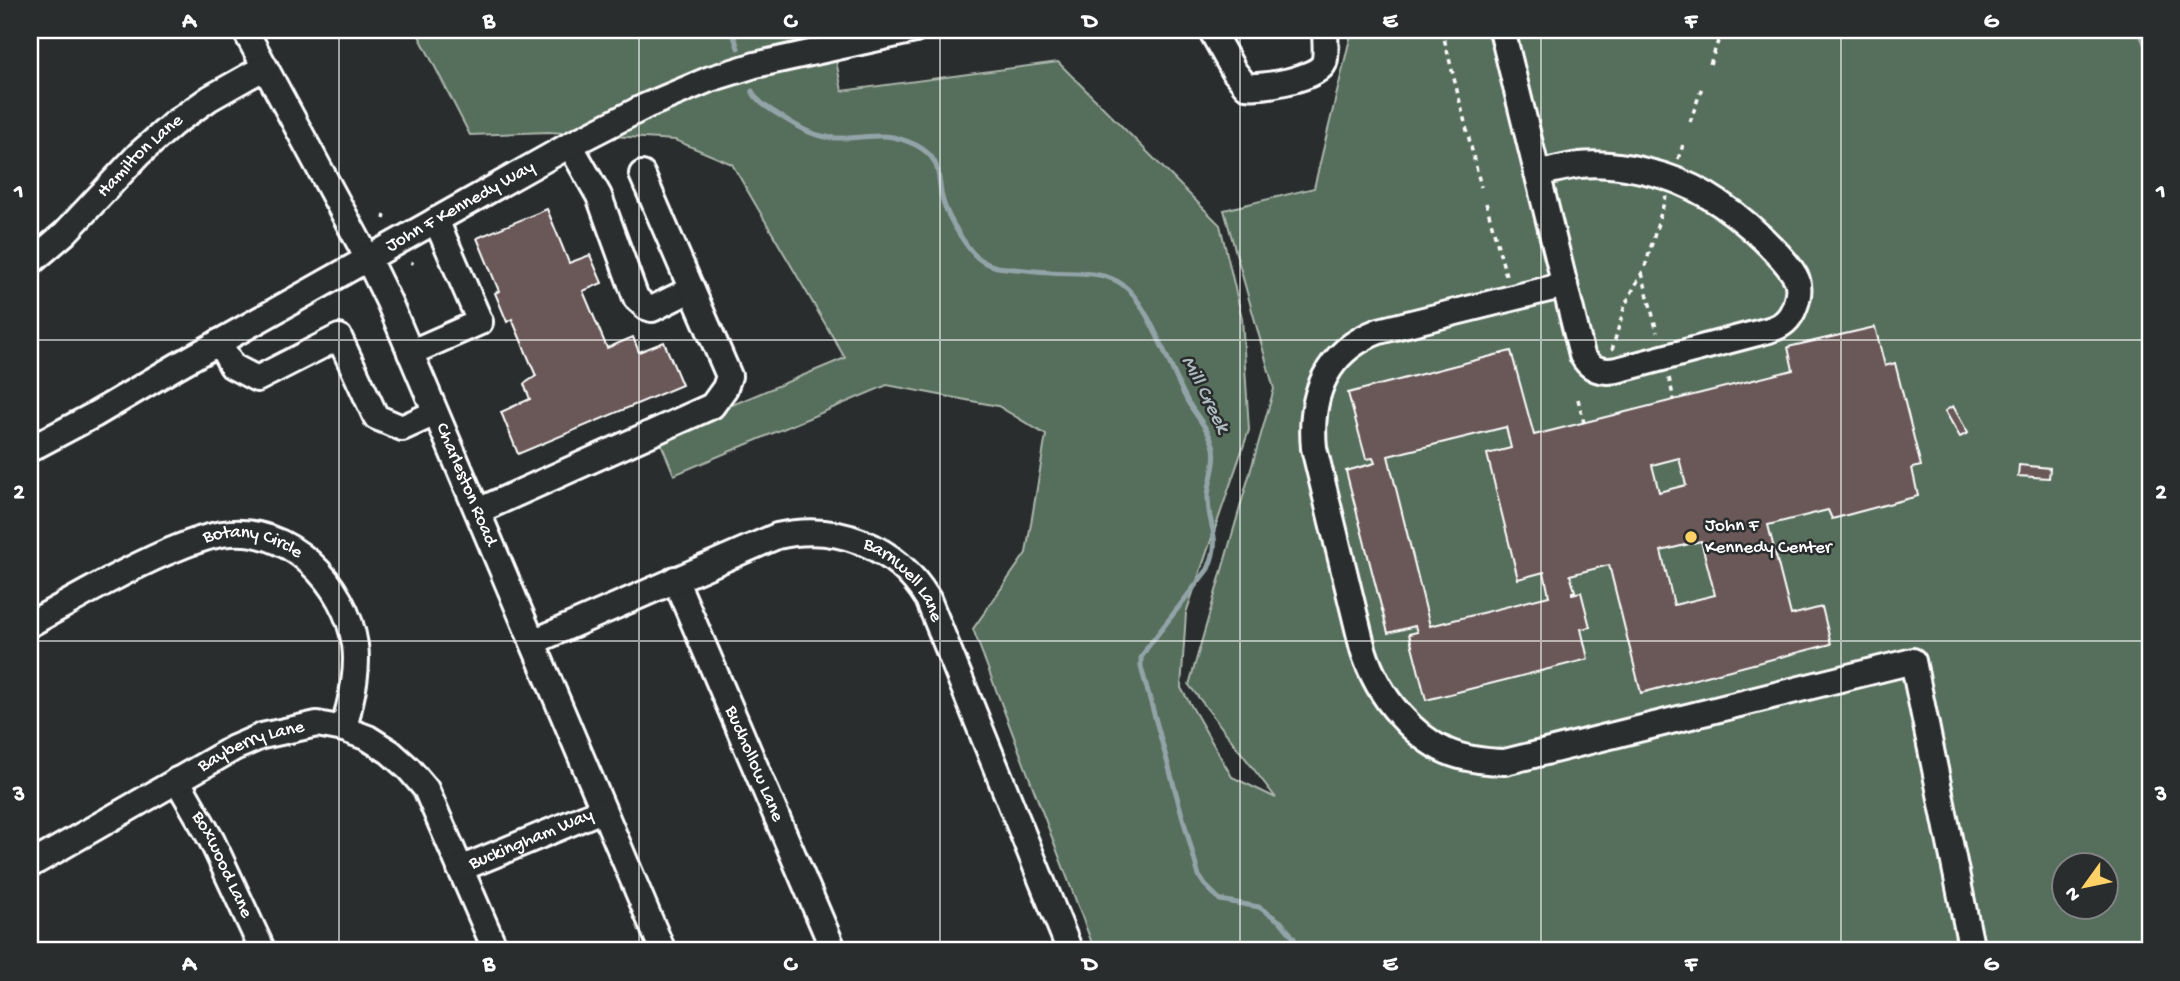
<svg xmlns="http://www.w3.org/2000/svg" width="2180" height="981" font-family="'Gochi Hand',sans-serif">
<rect width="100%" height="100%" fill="#2a2d2e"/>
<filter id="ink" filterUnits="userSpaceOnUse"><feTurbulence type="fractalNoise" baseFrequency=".0143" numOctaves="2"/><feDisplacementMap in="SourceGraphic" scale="14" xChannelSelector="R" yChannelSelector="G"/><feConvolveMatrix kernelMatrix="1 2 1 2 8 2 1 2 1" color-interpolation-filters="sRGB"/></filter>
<g filter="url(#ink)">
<path fill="#576e5b" stroke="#abb6ad" stroke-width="2" fill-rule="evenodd" d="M416,30H830L842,91L1058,62L1220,225L1242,318L1249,430L1186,613L1181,688L1232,777L1276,798L1189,685L1274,389L1224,210L1314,188L1352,30H2137L2150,56V951H1095L973,629L1026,553L1046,435L998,406L887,385L674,475L658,436L845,358L732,164L675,140L549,132L470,135ZM2064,866H2106V908H2064Z"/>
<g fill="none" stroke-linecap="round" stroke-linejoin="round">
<g stroke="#92a4a8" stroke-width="5">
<polyline points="732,30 738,48"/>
<path d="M752,91C758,103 768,108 779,115C798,127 814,138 838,138C871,139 882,129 916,145C946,161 935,179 944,204C949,219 967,249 978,258C984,263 990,265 997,267C1015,269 1033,271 1050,272C1074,274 1104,270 1123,285C1149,304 1171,372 1188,402C1197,417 1210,431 1214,448C1217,464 1209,480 1208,496C1207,527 1223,535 1208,569L1147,648L1141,658V667L1199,876L1205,885L1220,900L1259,907L1281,922L1294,938L1293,951"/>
</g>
</g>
<g fill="#6b5858" stroke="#fff" stroke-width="2" fill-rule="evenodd">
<polygon points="547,209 569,263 590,255 602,283 583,291 607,348 633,337 639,352 664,342 682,385 518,454 501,412 530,399 524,384 536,376 512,319 507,322 495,293 499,291 477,238"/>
<path d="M1875,327L1885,366L1895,363L1921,466L1912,468L1918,496L1832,519L1828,510L1768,525L1791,615L1822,607L1831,644L1641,693L1609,565L1570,575L1575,591L1572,592V594L1581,592L1590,627L1581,629L1588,659L1426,700L1409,634L1417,632L1415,626L1388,633L1346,471L1375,463L1373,458L1366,459L1348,393L1511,351L1534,435L1793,370L1788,347ZM1506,427L1511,448L1487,454L1518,579L1544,572L1549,596L1430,626L1388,456ZM1679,458L1686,485L1659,492L1652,465ZM1701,541L1715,595L1674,605L1661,551Z"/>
<polygon points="1953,406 1968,433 1960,437 1945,411"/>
<polygon points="2019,465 2050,468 2049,478 2018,476"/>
</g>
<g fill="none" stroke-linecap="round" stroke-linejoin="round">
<g stroke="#fff" stroke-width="30">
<g id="minor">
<path id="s1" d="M245,30L368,259L389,302L663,951"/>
<path d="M1211,30L1234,71L1246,86C1262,88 1317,79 1324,63C1327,55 1325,39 1325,30"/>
<path d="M1502,30C1528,138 1556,246 1582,355C1590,369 1601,373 1617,370L1769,330C1782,326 1790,320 1795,306C1798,298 1800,289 1797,280C1793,270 1785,262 1778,254C1746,220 1709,190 1664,176C1637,168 1607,162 1579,165C1565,167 1550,171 1537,174"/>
<polyline points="570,145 599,196 636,298 646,307 652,309 692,289"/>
<path id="s2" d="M30,263L65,233L139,154L173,124L210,98L265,67"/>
<path d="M1565,285L1379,331C1326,351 1309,395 1314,448L1363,649C1371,675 1382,695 1400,715C1431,750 1458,761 1505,762L1913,661L1972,951"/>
<polyline points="219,342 232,366 257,379 339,337 376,417 402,428 435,413"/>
<polyline points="410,353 480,322 436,220"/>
<path id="s3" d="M30,449L94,415L177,366L570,145L646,106L710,79L755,65L915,30"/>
<polyline points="478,511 712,406 725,388 729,376 642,174"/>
<path id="s4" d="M675,579L834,951"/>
<path id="s5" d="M30,624C75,599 119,573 167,552C185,545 202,537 222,534C288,523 346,584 355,645C359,673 350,702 344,729"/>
<path id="s6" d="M533,642L777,536C837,523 895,545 928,599L1070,951"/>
<path id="s7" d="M177,780L212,841L263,951"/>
<path id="s8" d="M30,865L234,748L262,736L317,724L344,729L368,738L390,752L409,769L426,789L496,951"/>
<path id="s9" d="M460,869L602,810"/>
</g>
</g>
<g stroke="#fff" stroke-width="3.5" stroke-dasharray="5 5" stroke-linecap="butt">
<polyline points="1442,30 1481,187"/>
<polyline points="1710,64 1722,30"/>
<polyline points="1690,122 1702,87"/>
<polyline points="1678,159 1683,145"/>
<polyline points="1486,203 1507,279"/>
<polyline points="384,219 385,215"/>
<polyline points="411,262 413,264"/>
<polyline points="1642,273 1657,332"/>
<polyline points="1612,350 1625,305 1645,267 1666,196"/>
<polyline points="1669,378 1674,400"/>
<polyline points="1578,399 1584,423"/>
</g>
<use href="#minor" stroke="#2a2d2e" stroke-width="24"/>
</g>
</g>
<path fill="none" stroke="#fff" stroke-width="2" stroke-opacity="0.55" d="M339,30V951M639,30V951M940,30V951M1240,30V951M1541,30V951M1841,30V951M30,340H2150M30,641H2150"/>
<circle fill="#ffd166" stroke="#2a2d2e" stroke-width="2.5" cx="1691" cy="537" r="7"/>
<g text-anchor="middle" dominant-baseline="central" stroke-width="5" stroke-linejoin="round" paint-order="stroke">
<g font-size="19" fill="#fff" stroke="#2a2d2e">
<text stroke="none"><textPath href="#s2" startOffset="154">Hamilton Lane</textPath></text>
<text stroke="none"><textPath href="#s3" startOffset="494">John F Kennedy Way</textPath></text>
<text stroke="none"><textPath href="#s1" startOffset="506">Charleston Road</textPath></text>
<text stroke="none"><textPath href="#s5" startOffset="245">Botany Circle</textPath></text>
<text stroke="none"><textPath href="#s6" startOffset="410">Barnwell Lane</textPath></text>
<text stroke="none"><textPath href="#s8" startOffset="252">Bayberry Lane</textPath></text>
<text stroke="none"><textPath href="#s4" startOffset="201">Budhollow Lane</textPath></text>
<text stroke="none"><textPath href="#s9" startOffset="77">Buckingham Way</textPath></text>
<text stroke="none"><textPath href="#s7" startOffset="96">Boxwood Lane</textPath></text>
</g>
<g font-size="19" fill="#fff" stroke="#2a2d2e" text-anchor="start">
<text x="1705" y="526">John F<tspan x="1705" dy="22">Kennedy Center</tspan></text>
</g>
<g font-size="21" font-style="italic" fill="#aebbbe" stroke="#2a2d2e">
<text transform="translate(1204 395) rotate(63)">Mill Creek</text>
</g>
</g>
<rect width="2180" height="981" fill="none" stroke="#2a2d2e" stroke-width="77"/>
<g transform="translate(2085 886) rotate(237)"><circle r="33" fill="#2a2d2e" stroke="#7f8182" stroke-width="2"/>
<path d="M0-5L12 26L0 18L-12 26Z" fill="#ffd166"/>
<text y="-10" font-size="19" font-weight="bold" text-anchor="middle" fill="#ffffff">N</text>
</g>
<rect x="38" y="38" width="2104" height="904" fill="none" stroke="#fff" stroke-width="2.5"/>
<g font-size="23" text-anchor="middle" font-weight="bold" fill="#fff">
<text x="189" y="27">A</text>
<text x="489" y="27">B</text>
<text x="790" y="27">C</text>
<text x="1090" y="27">D</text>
<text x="1390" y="27">E</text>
<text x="1691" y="27">F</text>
<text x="1991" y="27">G</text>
<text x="19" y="197">1</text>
<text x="2161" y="197">1</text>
<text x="19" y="498">2</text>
<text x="2161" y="498">2</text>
<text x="19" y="800">3</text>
<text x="2161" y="800">3</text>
<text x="189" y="970">A</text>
<text x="489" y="970">B</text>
<text x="790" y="970">C</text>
<text x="1090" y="970">D</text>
<text x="1390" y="970">E</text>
<text x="1691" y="970">F</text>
<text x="1991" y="970">G</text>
</g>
</svg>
